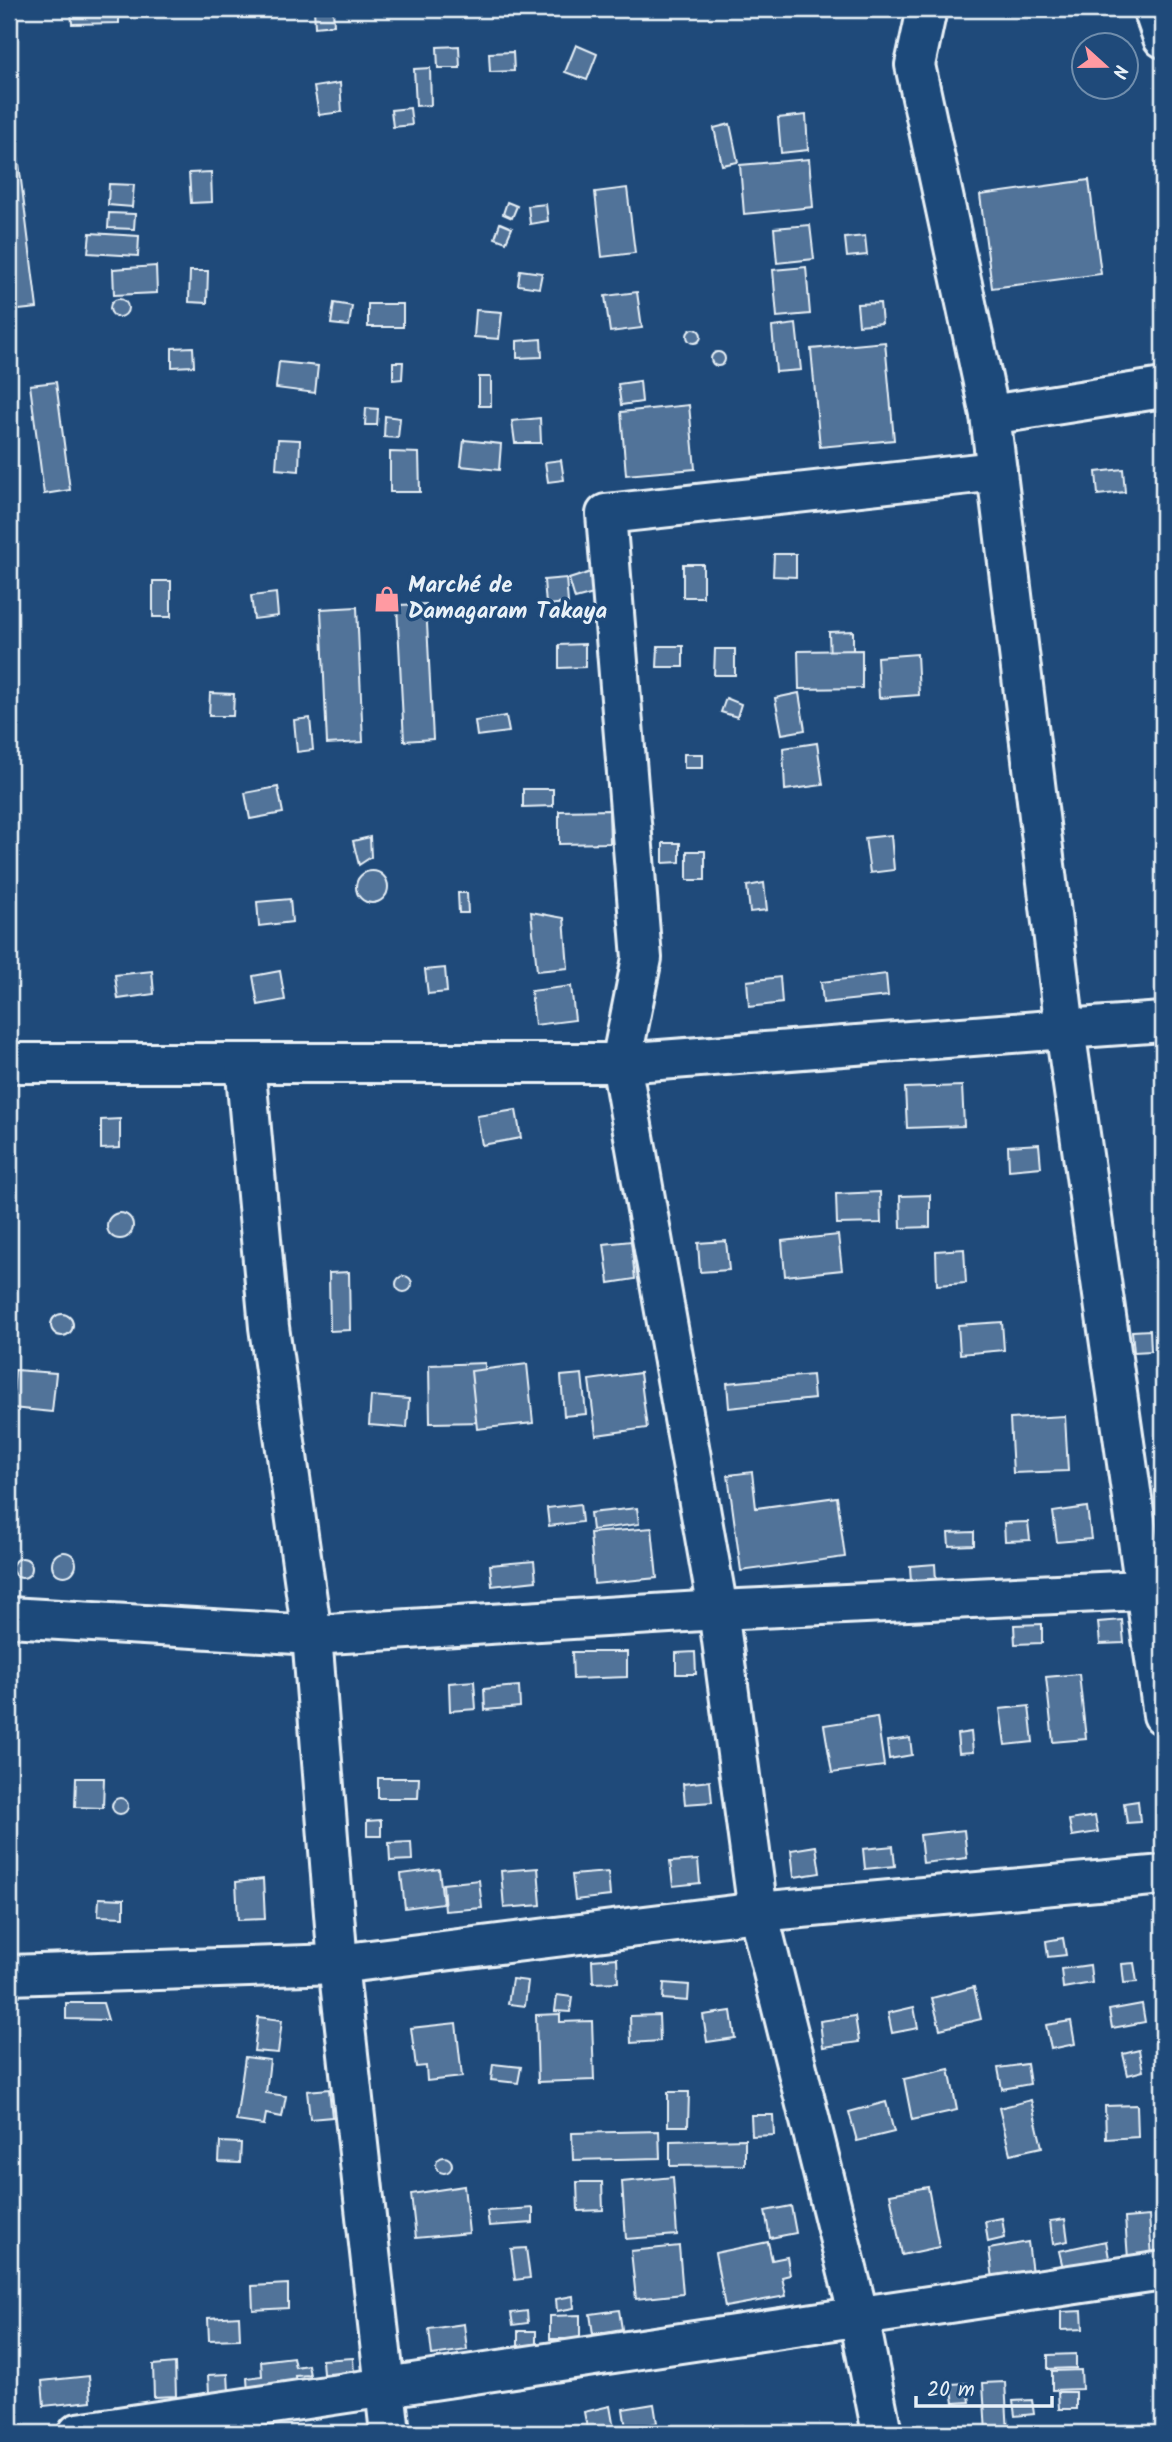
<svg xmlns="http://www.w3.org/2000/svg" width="1172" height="2442" font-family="Kalam,sans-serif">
<rect width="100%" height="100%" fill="#1f4a7a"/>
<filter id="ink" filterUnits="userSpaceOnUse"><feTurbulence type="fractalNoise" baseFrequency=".0143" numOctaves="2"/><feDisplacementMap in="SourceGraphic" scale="14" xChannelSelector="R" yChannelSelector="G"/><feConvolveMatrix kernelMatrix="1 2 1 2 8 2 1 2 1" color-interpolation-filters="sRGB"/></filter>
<g filter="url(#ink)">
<g fill="#517399" stroke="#e8f1f8" stroke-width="2">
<polygon points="71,9 119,9 119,23 72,24"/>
<polygon points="314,9 333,9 334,25 315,27"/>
<polygon points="576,45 597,54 587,80 565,72"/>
<polygon points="459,46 460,68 438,68 437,47"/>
<polygon points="513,52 514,71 490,72 489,53"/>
<polygon points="430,68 431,105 416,106 414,69"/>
<polygon points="340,83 342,112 319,115 314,87"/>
<polygon points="410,108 412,125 393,127 391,110"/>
<polygon points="806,115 808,150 781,153 778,118"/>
<polygon points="730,124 738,162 722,165 714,128"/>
<polygon points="18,156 37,308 10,311 9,157"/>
<polygon points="809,159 813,207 744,214 740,165"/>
<polygon points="211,172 212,202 191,203 189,173"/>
<polygon points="1089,180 1101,274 992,288 980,195"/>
<polygon points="109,184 134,185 132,207 108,205"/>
<polygon points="627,188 635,253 602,257 595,192"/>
<polygon points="507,202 517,206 512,218 503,214"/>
<polygon points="546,204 548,221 530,224 528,206"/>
<polygon points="109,213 135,214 134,229 108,228"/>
<polygon points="500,223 512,228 506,242 495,238"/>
<polygon points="810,225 814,259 777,263 774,228"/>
<polygon points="90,233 139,236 138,256 88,253"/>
<polygon points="865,236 867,255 847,257 845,238"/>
<polygon points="156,266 157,293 114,295 113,269"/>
<polygon points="806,267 810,314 777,317 773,270"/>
<polygon points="520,270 542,273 539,288 518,285"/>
<polygon points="190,271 208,271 207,303 189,302"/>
<polygon points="637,292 642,328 610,332 605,296"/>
<circle cx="119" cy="308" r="9"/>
<polygon points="334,303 352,306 349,326 331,324"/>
<polygon points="880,303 882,323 859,325 857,304"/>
<rect x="368" y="304" width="35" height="23"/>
<polygon points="476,310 502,312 499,339 474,337"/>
<polygon points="796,324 801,370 776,372 772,327"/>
<circle cx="694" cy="336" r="7"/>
<polygon points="541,339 542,357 517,358 517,341"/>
<polygon points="885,342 894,440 820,447 811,349"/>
<polygon points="193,347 194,366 172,367 172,348"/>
<circle cx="718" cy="359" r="7"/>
<polygon points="279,362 318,366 315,393 276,388"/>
<polygon points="393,362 403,362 402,379 393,380"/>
<rect x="479" y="377" width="12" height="29"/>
<polygon points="640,381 642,402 621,405 618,384"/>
<polygon points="56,382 70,490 44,494 30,385"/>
<polygon points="689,405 695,469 626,475 621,412"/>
<polygon points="366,408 378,409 377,425 365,425"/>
<polygon points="385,416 400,418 398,438 384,437"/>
<polygon points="540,418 541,443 515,443 512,421"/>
<polygon points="278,439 300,440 299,471 276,469"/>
<polygon points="464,440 501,444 499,470 461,466"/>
<polygon points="390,452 419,453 420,492 390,492"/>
<polygon points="561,460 564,480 548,482 545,462"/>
<polygon points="1123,469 1125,492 1098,495 1096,472"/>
<polygon points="774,554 796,554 796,577 773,576"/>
<rect x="683" y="564" width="20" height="33"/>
<polygon points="594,571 601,592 575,599 569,579"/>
<polygon points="566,578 568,603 546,605 544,580"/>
<rect x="153" y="581" width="18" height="36"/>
<polygon points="276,593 278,616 254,619 251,596"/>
<polygon points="426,604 433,739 404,741 397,605"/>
<polygon points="357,607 363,742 327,744 321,609"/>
<polygon points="853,631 853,660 830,661 829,632"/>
<polygon points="585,644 585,667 559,668 559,645"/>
<polygon points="658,646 683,646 683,667 657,667"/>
<polygon points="715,649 735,649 735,675 714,675"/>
<polygon points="862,650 862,688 799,689 798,651"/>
<polygon points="917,654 919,695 879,698 877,657"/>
<polygon points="210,693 234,694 233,716 209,716"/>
<polygon points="799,693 805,730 782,734 775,698"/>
<polygon points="726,698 741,704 737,717 721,712"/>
<polygon points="506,716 509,732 477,736 475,721"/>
<polygon points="310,718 313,750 297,752 294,720"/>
<polygon points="817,743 823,785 785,790 783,748"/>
<rect x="684" y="754" width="19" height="14"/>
<polygon points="278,787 283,813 250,819 245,793"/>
<polygon points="523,789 553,789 553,806 523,807"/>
<polygon points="609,810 610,843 559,844 559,811"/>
<polygon points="891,835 894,870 870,873 865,838"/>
<polygon points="370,837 371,857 359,865 353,841"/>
<polygon points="663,843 680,843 680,862 663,863"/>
<rect x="687" y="851" width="18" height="29"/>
<circle cx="372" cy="887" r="16"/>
<polygon points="764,883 767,910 750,912 747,886"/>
<polygon points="458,893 467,893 468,913 459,913"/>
<polygon points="290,899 292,922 259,926 257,902"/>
<polygon points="531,912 564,918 568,968 537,971"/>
<polygon points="445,968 447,992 428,994 425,970"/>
<polygon points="152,971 154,994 118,999 115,975"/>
<polygon points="280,971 285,1000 258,1005 253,976"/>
<polygon points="886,974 888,996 823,1003 821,982"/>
<polygon points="780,977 782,1003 749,1007 747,981"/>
<polygon points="571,986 575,1020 535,1025 531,991"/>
<polygon points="962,1086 964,1126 907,1128 905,1088"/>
<polygon points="516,1110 521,1138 482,1145 477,1116"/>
<polygon points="120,1119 120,1148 101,1149 101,1120"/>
<polygon points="1039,1144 1041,1167 1009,1170 1008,1146"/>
<polygon points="880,1192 881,1223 837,1224 836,1194"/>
<polygon points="930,1195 930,1227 901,1228 900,1196"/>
<circle cx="120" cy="1226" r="13"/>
<polygon points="838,1235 842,1270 785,1276 782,1241"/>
<polygon points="631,1241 635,1279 609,1283 604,1244"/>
<polygon points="726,1241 729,1270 700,1272 698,1243"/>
<polygon points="964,1249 966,1283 937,1285 936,1251"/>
<polygon points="349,1272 350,1330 330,1331 329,1273"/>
<circle cx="404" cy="1284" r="8"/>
<circle cx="62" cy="1325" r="11"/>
<polygon points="1002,1322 1004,1350 960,1354 958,1325"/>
<polygon points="1150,1330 1151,1351 1134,1352 1132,1331"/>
<polygon points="485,1363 486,1422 430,1423 429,1365"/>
<polygon points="527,1364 533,1423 477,1429 471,1371"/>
<polygon points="15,1370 56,1373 52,1412 12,1408"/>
<polygon points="640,1373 647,1428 596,1435 589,1380"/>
<polygon points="582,1374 586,1414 564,1416 561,1376"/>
<polygon points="812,1375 814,1399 729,1408 727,1383"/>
<polygon points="371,1396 409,1399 407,1428 369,1425"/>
<polygon points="1065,1416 1068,1471 1013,1473 1010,1419"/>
<polygon points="752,1472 756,1508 837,1497 845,1557 741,1571 728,1475"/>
<polygon points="580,1504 582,1522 549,1526 547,1508"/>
<polygon points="1087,1507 1091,1539 1057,1542 1053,1512"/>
<polygon points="637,1508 639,1524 592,1530 590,1513"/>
<polygon points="1028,1522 1030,1540 1005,1541 1004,1523"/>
<polygon points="652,1528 657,1578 594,1584 590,1533"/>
<polygon points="974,1532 974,1545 949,1546 948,1533"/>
<circle cx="64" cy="1564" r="12"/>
<circle cx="22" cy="1568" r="10"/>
<polygon points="534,1561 536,1581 492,1586 490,1565"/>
<polygon points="935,1564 936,1581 911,1583 910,1566"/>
<polygon points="1122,1620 1124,1643 1100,1644 1098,1622"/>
<polygon points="1042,1624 1042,1643 1015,1644 1014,1625"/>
<polygon points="572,1652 627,1652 627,1677 573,1679"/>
<polygon points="695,1652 696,1674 676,1674 676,1653"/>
<polygon points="1079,1674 1086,1739 1053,1742 1046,1677"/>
<polygon points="474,1681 476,1709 450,1711 449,1683"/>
<polygon points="519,1686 520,1707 485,1710 484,1689"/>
<polygon points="1029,1706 1033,1742 1005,1745 1000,1709"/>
<polygon points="877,1717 884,1766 832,1773 824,1725"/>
<polygon points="971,1732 973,1752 959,1753 957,1734"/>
<polygon points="910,1738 912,1755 889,1759 887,1741"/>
<polygon points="76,1778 104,1778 103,1808 75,1807"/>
<polygon points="378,1778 419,1778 418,1798 378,1798"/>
<polygon points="710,1781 712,1802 685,1804 683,1784"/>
<circle cx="120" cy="1806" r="8"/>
<polygon points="1138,1801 1140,1822 1127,1823 1124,1803"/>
<polygon points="1095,1816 1098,1832 1072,1836 1069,1820"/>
<polygon points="381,1820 381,1836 367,1836 367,1821"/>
<polygon points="964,1830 967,1858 923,1863 920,1835"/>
<polygon points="411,1842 412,1860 390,1861 389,1843"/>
<polygon points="816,1846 820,1873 794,1877 791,1850"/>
<polygon points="893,1846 895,1866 865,1869 863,1849"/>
<polygon points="698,1860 700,1883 673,1886 670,1862"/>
<polygon points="538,1868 541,1905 504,1908 501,1871"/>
<polygon points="439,1869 443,1903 405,1908 401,1874"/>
<polygon points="608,1872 610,1896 575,1900 572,1875"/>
<polygon points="263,1879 265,1919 238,1920 236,1882"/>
<polygon points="479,1880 482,1908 445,1911 443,1884"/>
<polygon points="99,1898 124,1899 124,1917 98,1916"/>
<polygon points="1063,1938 1066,1955 1048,1957 1046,1941"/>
<polygon points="617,1958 618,1982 593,1983 592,1960"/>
<polygon points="1134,1963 1137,1982 1124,1983 1122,1964"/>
<polygon points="1090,1965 1092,1983 1063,1988 1061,1969"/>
<polygon points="512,1979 528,1981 525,2006 508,2004"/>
<polygon points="664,1983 689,1985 688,2001 663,1999"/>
<polygon points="974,1987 981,2019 940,2029 932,1998"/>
<polygon points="557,1995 572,1997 570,2012 555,2011"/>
<polygon points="66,2003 103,2003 108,2020 66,2019"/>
<polygon points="1142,2004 1145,2022 1112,2028 1109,2010"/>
<polygon points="914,2007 918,2028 892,2033 888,2013"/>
<polygon points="731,2011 735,2038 707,2042 703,2015"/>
<polygon points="560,2014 560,2022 592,2021 594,2080 538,2082 536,2015"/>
<polygon points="659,2015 660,2041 631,2043 630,2016"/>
<polygon points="855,2016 859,2042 823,2047 820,2021"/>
<polygon points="258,2017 282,2020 278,2053 254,2051"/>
<polygon points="1071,2021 1075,2044 1051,2049 1046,2025"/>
<polygon points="456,2023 462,2077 427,2081 426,2066 416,2067 411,2028"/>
<polygon points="1139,2050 1143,2071 1128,2075 1123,2054"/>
<polygon points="245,2057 270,2060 266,2093 286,2096 282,2117 266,2114 264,2125 236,2121"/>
<polygon points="493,2064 521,2067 518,2083 491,2080"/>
<polygon points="1027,2064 1030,2084 1002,2089 998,2068"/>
<polygon points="949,2069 957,2110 912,2120 904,2079"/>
<polygon points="329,2089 332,2117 310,2119 307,2091"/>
<polygon points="668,2092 689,2092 688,2126 668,2126"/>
<polygon points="1031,2100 1042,2147 1010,2154 999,2108"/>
<polygon points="886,2102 894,2132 857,2141 849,2112"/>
<polygon points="1137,2105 1138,2137 1106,2139 1105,2106"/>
<polygon points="751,2115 773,2115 774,2135 752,2136"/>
<polygon points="659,2131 660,2158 573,2160 572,2133"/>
<polygon points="745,2139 745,2165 670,2166 670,2141"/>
<polygon points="220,2142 241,2143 240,2163 219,2162"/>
<circle cx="444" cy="2165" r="8"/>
<polygon points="673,2177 677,2235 626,2239 622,2182"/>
<polygon points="577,2182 602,2182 603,2210 578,2211"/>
<polygon points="464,2186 469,2233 416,2238 411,2194"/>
<polygon points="928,2187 939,2247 902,2255 890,2194"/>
<polygon points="791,2206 796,2233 770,2238 765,2211"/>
<polygon points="533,2208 533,2223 489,2226 487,2211"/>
<polygon points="1149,2216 1152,2257 1128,2259 1125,2218"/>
<polygon points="1002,2218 1005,2238 988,2242 985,2221"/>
<polygon points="1065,2219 1068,2241 1053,2244 1050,2221"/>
<polygon points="1106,2241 1109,2258 1063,2268 1059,2251"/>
<polygon points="768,2242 772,2260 787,2257 790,2275 782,2277 786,2296 725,2307 715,2253"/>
<polygon points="1028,2242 1032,2273 993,2279 989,2249"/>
<polygon points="679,2246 683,2294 636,2299 631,2251"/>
<polygon points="526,2248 530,2278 515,2280 511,2249"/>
<polygon points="288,2284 288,2308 253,2310 252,2286"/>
<polygon points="573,2296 574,2308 557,2311 556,2299"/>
<polygon points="619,2310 622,2329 593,2334 590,2314"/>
<polygon points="527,2311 528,2323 513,2325 511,2313"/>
<polygon points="1082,2311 1083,2329 1061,2330 1061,2312"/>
<polygon points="580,2315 580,2339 550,2339 550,2316"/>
<polygon points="239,2316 240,2339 209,2340 208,2318"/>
<polygon points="464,2324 467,2350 432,2355 429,2329"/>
<polygon points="518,2331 536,2331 536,2345 518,2346"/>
<polygon points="1076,2354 1076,2368 1048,2369 1048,2355"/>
<polygon points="293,2357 295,2367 308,2365 310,2375 295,2376 296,2386 248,2393 247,2378 262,2376 261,2361"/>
<polygon points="353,2358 354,2373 323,2374 322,2360"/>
<polygon points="175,2363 176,2396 154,2397 153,2365"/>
<polygon points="1081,2370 1082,2389 1052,2390 1052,2371"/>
<polygon points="228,2374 229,2392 209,2393 208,2375"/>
<polygon points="89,2376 91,2401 44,2406 42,2381"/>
<polygon points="1005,2382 1008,2433 986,2433 983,2383"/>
<polygon points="967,2383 970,2402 954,2403 951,2384"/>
<polygon points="1058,2392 1076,2392 1076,2409 1059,2409"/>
<polygon points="1032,2400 1034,2414 1015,2416 1013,2401"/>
<polygon points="654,2404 657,2423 626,2428 623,2409"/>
<polygon points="610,2406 614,2429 588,2433 584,2412"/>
<polygon points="743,2425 744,2433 715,2433 714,2427"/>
<polygon points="1127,2425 1128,2433 1105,2433 1104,2429"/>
</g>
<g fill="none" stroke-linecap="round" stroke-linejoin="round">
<g stroke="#e8f1f8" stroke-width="44">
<g id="street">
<polyline points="927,9 915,65 990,415"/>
<polyline points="1153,9 1163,38"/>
<polyline points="1163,388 990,415 1065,1029 1163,1022"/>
<polyline points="9,1063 245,1063"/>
<polyline points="9,1617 312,1635 718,1610 1163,1589"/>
<polyline points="9,1975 338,1964 758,1912 1163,1875"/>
<polyline points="78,2433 1163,2271"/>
<polyline points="390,2433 338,1964 312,1635 269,1327 245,1063 621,1063 1065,1029 1163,1715"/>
<polyline points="882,2433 859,2317 758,1912 718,1610 621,1063 642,958 606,514 997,471"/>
</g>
</g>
<use href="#street" stroke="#1f4a7a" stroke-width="38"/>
</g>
</g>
<defs>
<g id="shop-bare" transform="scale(2.1)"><path d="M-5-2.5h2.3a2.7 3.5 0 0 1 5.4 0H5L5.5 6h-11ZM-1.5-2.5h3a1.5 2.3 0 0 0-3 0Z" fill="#ff9aa2" stroke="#1f4a7a" stroke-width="2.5" paint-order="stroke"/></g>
</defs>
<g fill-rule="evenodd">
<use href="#shop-bare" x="387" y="599"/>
</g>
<g text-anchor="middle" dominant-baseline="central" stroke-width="7" stroke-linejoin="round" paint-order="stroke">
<g font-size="23" font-weight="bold" fill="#e8f1f8" stroke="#1f4a7a" text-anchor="start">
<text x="408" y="586">Marché de<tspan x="408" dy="26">Damagaram Takaya</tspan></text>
</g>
</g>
<rect width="1172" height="2442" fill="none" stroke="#1f4a7a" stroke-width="35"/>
<rect x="18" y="18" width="1137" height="2407" fill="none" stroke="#e8f1f8" stroke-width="2.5" filter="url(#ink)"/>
<g transform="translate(1105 66) rotate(111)"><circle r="33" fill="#1f4a7a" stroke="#6f8dac" stroke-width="2"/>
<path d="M0-5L12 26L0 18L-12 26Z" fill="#ff9aa2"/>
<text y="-10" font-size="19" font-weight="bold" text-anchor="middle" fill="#e8f1f8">N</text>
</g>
<path d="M916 2396v10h136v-10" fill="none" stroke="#e8f1f8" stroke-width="3.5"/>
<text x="927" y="2396" font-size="21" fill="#e8f1f8" stroke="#1f4a7a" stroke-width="5" paint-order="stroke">20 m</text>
</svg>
